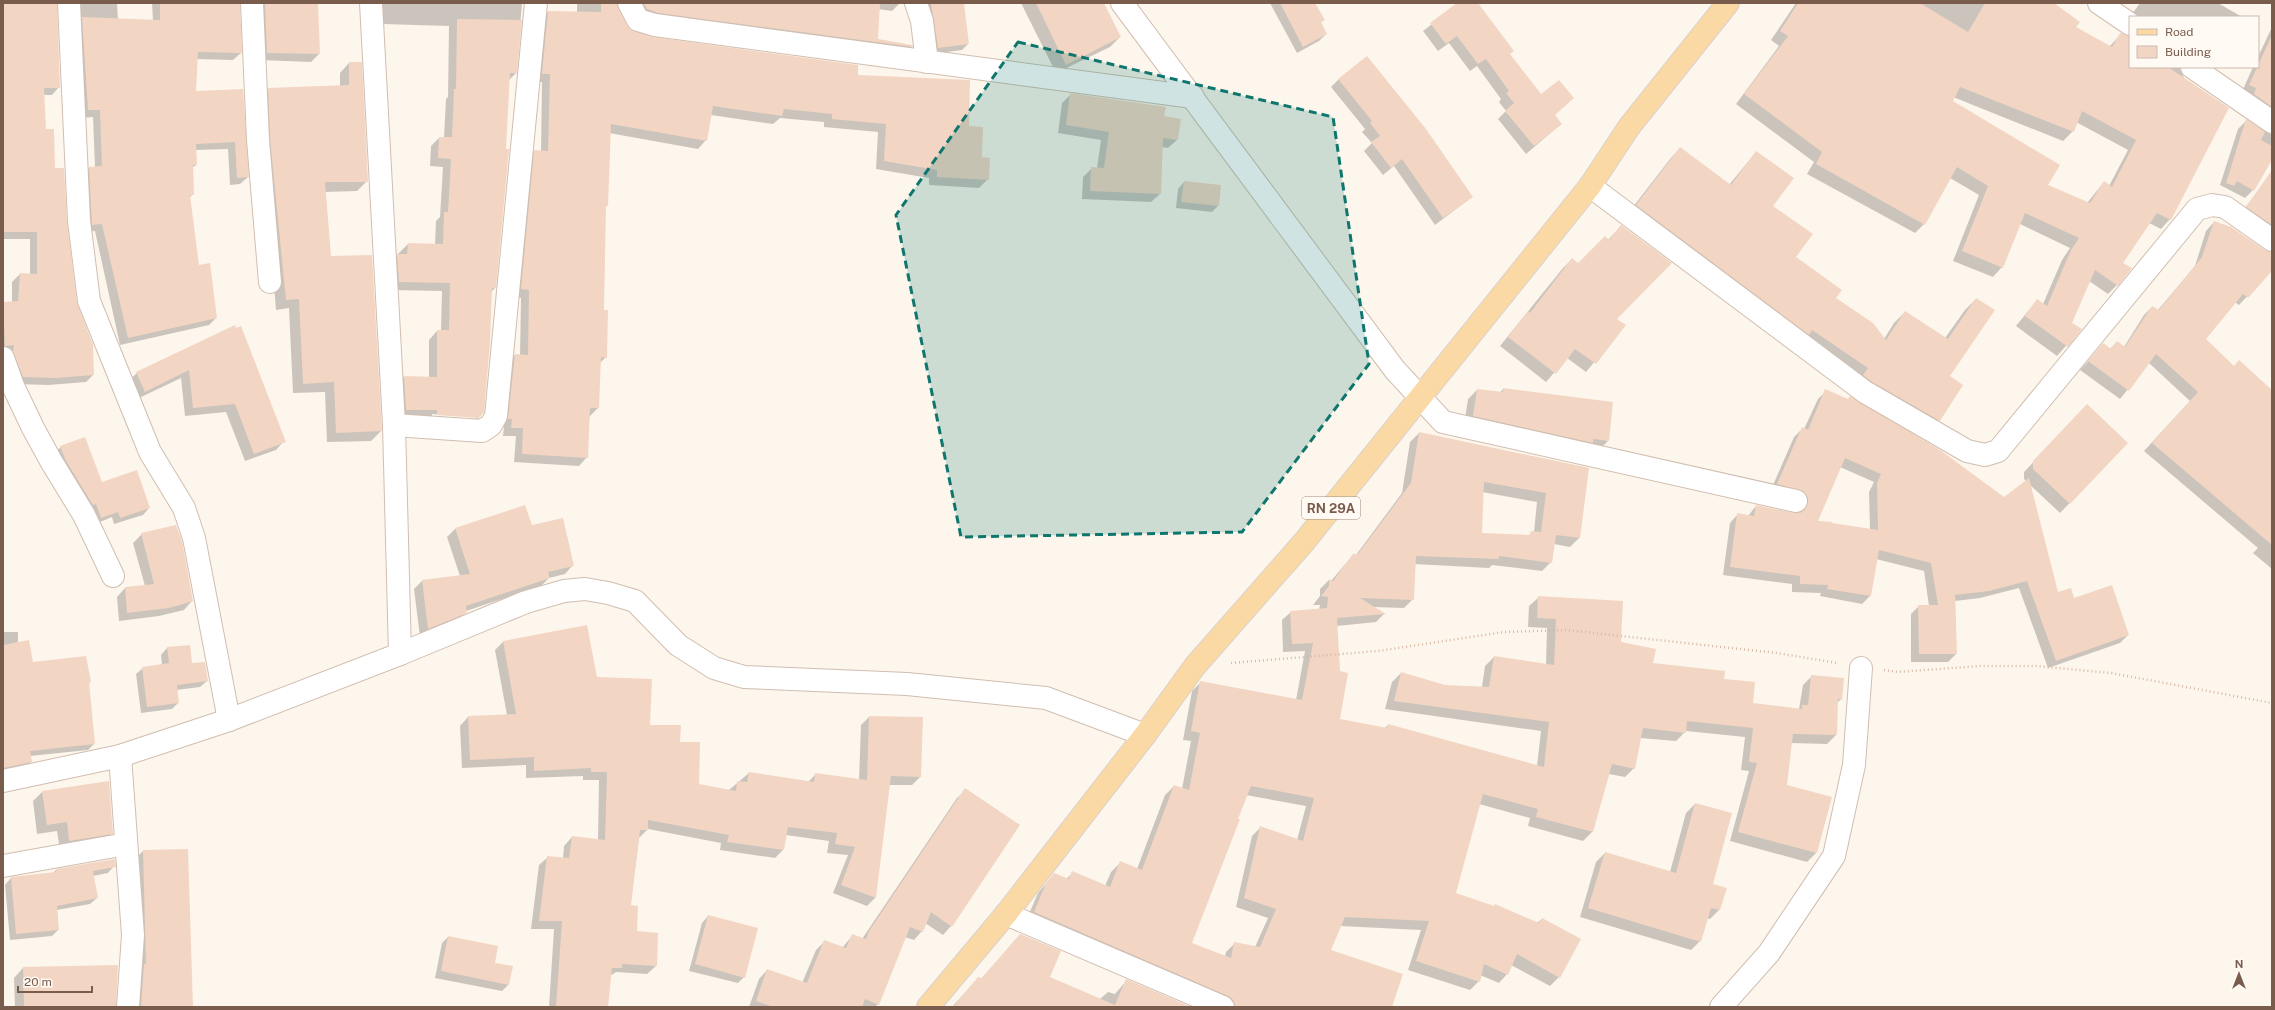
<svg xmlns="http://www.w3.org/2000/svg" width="2275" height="1010" font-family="'Public Sans',sans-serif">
<rect width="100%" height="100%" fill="#fdf6ec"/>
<g fill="#0003" fill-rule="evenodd">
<polygon points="3,3 56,3 59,87 52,95 43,95 45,130 66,223 76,303 93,375 86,382 48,385 16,384 3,352 3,303 12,303 12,282 20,274 30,275 30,239 3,239"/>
<polygon points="70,3 117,3 118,20 153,21 152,3 239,3 241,53 233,60 196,59 195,92 242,90 248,177 240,184 230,185 228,149 195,150 196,165 192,168 193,194 189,198 198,266 216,318 209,325 120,345 95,231 85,232 82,175 89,168 95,167 93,117 81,118"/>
<polygon points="254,3 311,3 318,33 319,54 311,62 260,60"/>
<path d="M382,3H522L516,73L509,80L495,288L491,292L478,418L469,426L398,418L396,385L404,377H429V340L437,331H441L442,291L391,290L389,263L408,244L435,245L436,221L440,217L443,167L430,166L431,146L439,138H444L446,99L448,97L449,26L382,24ZM432,414L476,417V419L432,416Z"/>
<polygon points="577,3 617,3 616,26 653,38 858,76 968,127 988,179 979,188 929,185 929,178 876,169 878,132 824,127 824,122 780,118 773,124 711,115 706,140 698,149 609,133 607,205 605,208 603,311 606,357 600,363 598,408 589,417 587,457 579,466 514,462 516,436 503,436 504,427 500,427 506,364 515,355 520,356 521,298 513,297 526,160 535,151 541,151 542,82 534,82 540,20 548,12 577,12"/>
<polygon points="642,3 900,3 892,11 878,9 877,40 912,46 904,54 640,18"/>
<polygon points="926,3 963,3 968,44 962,50 932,54"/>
<polygon points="1021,3 1103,3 1120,37 1110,47 1056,73"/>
<polygon points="1270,3 1314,3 1323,20 1320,23 1326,34 1319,41 1297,53"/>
<polygon points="1459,3 1477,3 1509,54 1541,96 1573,98 1554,115 1561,124 1526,154 1498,119 1506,111 1499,102 1501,99 1477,66 1470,71 1449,43 1438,51 1423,31"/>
<path d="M1796,3H2052L2075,27L2109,47L2121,34L2130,37V67H2179L2184,78L2170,219L2161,229L2149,223L2122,263L2117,285L2108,294L2089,281L2071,323L2080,330L2057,356L2016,326L2037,300L2043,304L2062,260L2070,248L2020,224L2002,267L1993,277L1953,261L1979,195L1950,178L1924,224L1915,233L1807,174L1814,162L1736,104L1779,46L1771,40ZM1953,97L2063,141L2073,131L2076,122L2128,150L2109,186L2104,182L2087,203L2047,185L1951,101Z"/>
<polygon points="2140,3 2218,3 2242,17 2130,17 2126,22"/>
<polygon points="2272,27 2272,122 2241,94 2253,67 2258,67 2258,57"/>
<polygon points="349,63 367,181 357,191 324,192 330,257 381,431 371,441 327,442 325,392 293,393 289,308 276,310 259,99 269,89 340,86 340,73"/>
<polygon points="1339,79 1472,197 1435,225 1394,166 1383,175 1364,151 1372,143 1362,132 1365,129 1331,87"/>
<polygon points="1071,94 1163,117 1177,140 1168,148 1162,147 1160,194 1151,202 1082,199 1083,177 1092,168 1097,168 1101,140 1058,133 1062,103"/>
<polygon points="2246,121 2272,135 2272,158 2253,190 2245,198 2220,185 2238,129"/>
<polygon points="1680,148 1729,185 1756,152 1772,207 1795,257 1834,298 1884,339 1894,323 1905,312 1945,338 1965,310 1976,299 1948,377 1939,420 1928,431 1626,216 1670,159"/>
<polygon points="1184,182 1218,206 1212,212 1176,208 1178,189"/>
<polygon points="2263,185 2272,192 2272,236 2241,213"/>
<polygon points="2214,222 2272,263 2272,270 2239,305 2235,302 2204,339 2234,367 2272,391 2272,569 2253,553 2258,548 2144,451 2190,401 2149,363 2120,399 2080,370 2103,345 2110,349 2117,342 2124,347 2144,315 2152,307 2158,310 2195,266 2206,231"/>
<polygon points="1621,226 1616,319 1624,326 1586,372 1567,358 1546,382 1500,346 1563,268 1572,259 1578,264 1608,240"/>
<polygon points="235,329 284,441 276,450 245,461 226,412 185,416 181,378 137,399 128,381 137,373"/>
<polygon points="1503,389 1608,441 1599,450 1464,425 1468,399 1477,390 1500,393"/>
<path d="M1826,391L2004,498L2026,481L2024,479V472L2078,415L2127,443L2060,513L2029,484L2057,594L2074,599L2128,635L2120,643L2048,668L2019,588L1980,598L1955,601L1956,654L1948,662H1911V614L1919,606H1929L1924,571L1876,559L1870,596L1862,604L1820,596L1821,593L1792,592V584L1723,575L1730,523L1738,514L1748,516L1756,506L1799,514L1800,506L1770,492L1794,437L1802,429H1804L1818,399ZM1840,467L1874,482L1869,492L1870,530L1816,522Z"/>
<path d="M1419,433L1588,468L1579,538L1570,547L1554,544L1551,562L1542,571L1492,565L1489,568L1414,564L1413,599L1404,608L1373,607L1384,614L1376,622L1337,626L1338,720L1384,729L1388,725L1537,766L1541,731L1385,709L1392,682L1401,673L1445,686L1482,687L1485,666L1494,657L1546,665L1547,628L1528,627L1529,606L1538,598L1620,643L1652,664L1723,679L1752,704L1799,709L1803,685L1812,676L1841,699L1837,703L1836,735L1827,744L1791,743L1786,786L1816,853L1807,862L1730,841L1749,771L1741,770L1745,737L1686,731L1676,741L1640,738L1634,768L1625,777L1609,774L1592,832L1583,841L1528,826L1530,818L1479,804L1454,894L1537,923L1542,919L1559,977L1550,986L1511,965L1507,974L1499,983L1480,975L1479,981L1470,990L1408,970L1421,930L1340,926L1330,950L1391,1007H1221L1026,921L1038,893L1054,874L1066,879L1073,873L1105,886L1111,872L1120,863L1137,869L1165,795L1174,786L1182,789L1191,741L1183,740L1192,691L1201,682L1296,700L1305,651L1283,652L1282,620L1291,612L1319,610L1320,605H1313L1320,596V589L1329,580L1331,581L1353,555H1356L1402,493L1410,442ZM1482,492L1537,502L1534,532L1527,536L1481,534ZM1246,795L1306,806L1297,840L1261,827L1252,836L1236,907L1268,918L1255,947L1235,943L1226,952L1225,957L1191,943Z"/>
<polygon points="61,447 101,483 149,508 143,515 114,524 112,517 95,524 54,453"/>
<polygon points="532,526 573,565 565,574 549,578 541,586 466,611 458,621 420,637 414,589 422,581 460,576 447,537 455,529"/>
<polygon points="142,534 192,601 184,610 159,616 119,621 117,597 125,588 145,586 133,543"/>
<polygon points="587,627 596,678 649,726 679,743 698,785 729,790 749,773 808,782 816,774 859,780 861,725 869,717 920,777 912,785 889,785 875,898 867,906 833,893 848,855 827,853 829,841 786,835 783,850 775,858 720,850 721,843 648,829 639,838 630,906 636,932 656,966 647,974 616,972 610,976 607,1007 549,1007 554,929 531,929 539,865 548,857 563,858 564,846 572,837 598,840 599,780 583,780 583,776 526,778 526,765 462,768 460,726 468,717 507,715 495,650 503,642"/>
<polygon points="3,632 18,632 18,643 32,663 90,682 88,684 94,744 88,750 30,756 31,762 24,768 3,773"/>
<polygon points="189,646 191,665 207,681 200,687 176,690 178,703 172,709 141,713 136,674 143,668 162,665 161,655 167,648"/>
<polygon points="966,790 951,926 943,935 925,923 922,931 914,940 905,937 878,1004 875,1007 749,1007 759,979 767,970 802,983 816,950 825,941 842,948 853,935 862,939 957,798"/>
<polygon points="42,792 112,833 102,843 60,851 57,831 37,834 33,801"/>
<polygon points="1695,804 1712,885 1719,910 1710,919 1707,918 1700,941 1691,950 1580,917 1596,862 1605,853 1670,872 1686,813"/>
<polygon points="143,851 192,1007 135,1007 130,864"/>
<polygon points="114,866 108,873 93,876 97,898 90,904 57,910 58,930 52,936 10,940 5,885 11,878 53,873 56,870"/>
<polygon points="708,916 744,977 738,983 689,971 702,923"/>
<polygon points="1020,935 1049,978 1100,999 1108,992 1115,994 1127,980 1189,1007 952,1007 978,978 981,979"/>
<polygon points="448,937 493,963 512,967 508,985 502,991 435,978 442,943"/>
<polygon points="23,968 114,1007 15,1007 14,978"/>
</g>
<g fill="#f3d5c3" fill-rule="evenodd">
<polygon points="3,3 57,3 60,88 44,88 46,129 54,129 55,168 64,168 67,222 77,303 93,345 94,375 56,378 23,377 13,352 14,345 5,346 3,302 18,301 20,273 37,274 37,232 3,232"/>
<polygon points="160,3 240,3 242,53 198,52 196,91 243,89 249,177 237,178 235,142 196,144 197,165 193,165 194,195 190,195 199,265 210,263 217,318 128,338 102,224 92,225 89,167 102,166 100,110 88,110 82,17 160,20"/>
<polygon points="265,3 318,3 320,54 267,53"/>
<polygon points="601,3 617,3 630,29 653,37 858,65 858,75 970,80 969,126 983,127 982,157 990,158 989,180 937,177 937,170 884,161 886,124 832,119 832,114 784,109 782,116 713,106 707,141 611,124 608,206 606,206 604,310 608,310 607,358 601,357 599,408 590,408 588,458 522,454 523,428 511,428 512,419 508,419 515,354 528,355 529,290 521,289 534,150 548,151 550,74 542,74 548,11 601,12"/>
<polygon points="643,3 880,3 878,39 912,45 913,47 658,13 647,9"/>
<polygon points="931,3 964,3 969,44 938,48"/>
<polygon points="1036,3 1104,3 1121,37 1066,65"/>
<polygon points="1280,3 1315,3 1325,20 1321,22 1327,34 1303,47"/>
<polygon points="1457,3 1478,3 1514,51 1510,54 1541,94 1559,80 1574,98 1555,115 1562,124 1534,146 1505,111 1514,103 1506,93 1509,91 1486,59 1478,64 1457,36 1446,44 1430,23"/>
<path d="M1798,3H1920L1968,32L1985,3H2054L2080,22L2076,27L2112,47L2120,33L2130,36V67H2168L2229,108L2171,220L2157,213L2123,263L2132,268L2118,286L2095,270L2072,323L2082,329L2068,347L2025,316L2037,299L2047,306L2071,250L2079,238L2025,213L2003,268L1962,251L1988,186L1957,167L1925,225L1816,164L1822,152L1744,94L1788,36L1780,31ZM1960,87L2074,132L2082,111L2136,140L2112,187L2104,181L2090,203L2048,185L2060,165L1953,101Z"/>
<polygon points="457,19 522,20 517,73 510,73 506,149 509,149 496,288 492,288 490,343 484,412 479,418 437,415 437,410 406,410 404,376 437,377 437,330 449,330 450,283 399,282 397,254 407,254 408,243 443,244 444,212 448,212 451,159 438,158 439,137 452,137 454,89 456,89"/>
<polygon points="2272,35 2272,107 2254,94 2256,88 2249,85"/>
<polygon points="1367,56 1426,129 1473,197 1443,218 1402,159 1391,168 1371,142 1380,136 1370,123 1372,121 1338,79"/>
<polygon points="349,62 362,62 368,182 325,182 331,256 372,255 382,431 336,433 334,382 303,384 299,299 286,300 270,139 268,88 349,85"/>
<polygon points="1070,93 1166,107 1164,116 1181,119 1178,140 1163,138 1161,194 1090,191 1091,167 1104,168 1109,132 1066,125"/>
<polygon points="2246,119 2265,132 2261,140 2272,146 2272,160 2254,191 2237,181 2234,186 2226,183"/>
<polygon points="1680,147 1731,185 1756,151 1794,178 1773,206 1813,234 1796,257 1842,290 1836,298 1873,323 1886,340 1905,311 1948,339 1976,298 1995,310 1950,376 1963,385 1940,421 1872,382 1863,375 1868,368 1812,330 1809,335 1636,205"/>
<polygon points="2272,170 2272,225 2246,207"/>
<polygon points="1184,181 1221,185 1219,206 1181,202"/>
<polygon points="2214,221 2231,227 2265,250 2272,252 2272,271 2248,298 2243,294 2206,339 2234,366 2239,360 2272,390 2272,545 2152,443 2198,392 2156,354 2129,391 2088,361 2103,343 2111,349 2117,341 2125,347 2152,306 2159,310 2202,257"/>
<polygon points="1621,225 1672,263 1617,319 1626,325 1596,364 1575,349 1556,374 1508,337 1528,311 1530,313 1572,258 1578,263 1605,236 1609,240"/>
<polygon points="235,325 236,328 241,326 286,442 254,454 235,404 193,408 189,370 145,392 136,372"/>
<polygon points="1503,388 1613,402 1609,441 1593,439 1593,443 1473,416 1477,389 1503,392"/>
<path d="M1825,389L1848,399L1850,396L1940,450L2004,497L2029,478L2058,592L2071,588L2074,598L2112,585L2129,635L2056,661L2027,581L1989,591L1955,595L1957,654H1919L1918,605H1938L1931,563L1879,550L1871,596L1827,589L1828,585L1800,584V576L1730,567L1737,513L1754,516L1756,505L1793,513H1800L1805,509L1808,498L1804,492L1777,484L1802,427L1808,430ZM1845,458L1881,474L1877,483L1878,530L1832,523V522L1818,521Z"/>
<polygon points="2087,404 2128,443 2070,504 2033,469 2033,461"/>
<path d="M1419,432L1589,468L1580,538L1556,535L1552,563L1499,556V559L1416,556L1414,600L1360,598L1386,614L1337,618L1340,671L1348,673L1340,719L1387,728L1388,724L1544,767L1549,722L1394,701L1401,672L1445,685L1489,687L1494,656L1554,665L1556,619L1537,618L1538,596L1623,601L1621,642L1656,649L1653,663L1725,671L1724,679L1755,682L1753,703L1802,709V705H1808L1811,675L1844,678L1842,700L1838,699L1837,735L1793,734L1787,785L1832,797L1817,853L1738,832L1757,763L1749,762L1753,728L1687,721L1686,733L1643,728L1635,769L1612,764L1593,832L1536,817L1538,809L1483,794L1456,893L1494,906L1495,904L1539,923L1542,918L1581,939L1560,978L1517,954L1508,975L1484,964L1480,982L1416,961L1429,921L1345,917L1331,950L1403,974L1392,1007H1235L1233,1000L1228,996L1034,912L1046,883L1054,873L1069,879L1072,871L1110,887L1120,861L1142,870L1174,785L1189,790L1200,733L1191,731L1200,681L1302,700L1313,643L1292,644L1290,611L1327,608L1328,597L1321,596L1329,586V579L1333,581L1353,554H1358L1411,483ZM1484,482L1546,493L1541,532L1531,531L1530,535L1482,533ZM1251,786L1314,798L1303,841L1260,826L1244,898L1276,909L1260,947L1234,942L1231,958L1192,943L1240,819H1238Z"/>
<polygon points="85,437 102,482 137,470 150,508 120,518 118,512 101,518 96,504 93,505 66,461 60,446"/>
<polygon points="525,505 532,525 563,518 574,566 548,572 550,578 466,606 467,613 428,629 422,580 470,574 455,528"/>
<polygon points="176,525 182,541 193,601 169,608 127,613 125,587 154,584 141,533"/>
<polygon points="587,625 597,677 652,679 650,725 681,725 680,742 700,742 699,784 736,791 737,781 747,782 749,772 814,782 815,773 867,780 869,716 923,717 921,777 891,776 876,898 841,885 855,847 835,844 837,833 788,827 784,850 727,842 729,835 648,820 648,830 640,830 631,905 638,906 637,931 658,933 657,966 622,964 622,968 612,968 608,1007 556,1007 562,921 539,921 547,856 569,858 572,836 605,840 607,772 591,772 591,768 534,771 534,757 470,760 468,716 516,714 503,641"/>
<polygon points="29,640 33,662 86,656 91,682 89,682 95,744 30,751 32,762 3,768 3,645"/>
<polygon points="190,645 192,663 205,662 208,681 177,685 179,703 147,707 142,667 169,663 167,647"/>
<polygon points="109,781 113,834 69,841 67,822 47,825 42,791"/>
<polygon points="965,788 1020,825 952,927 931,912 923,932 910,927 879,1005 865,999 862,1007 773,1007 756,1001 767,969 807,983 824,940 846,948 852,934 866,939 869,931"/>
<polygon points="1695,803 1732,813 1713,884 1727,888 1720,910 1711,908 1701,942 1588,908 1605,852 1676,873"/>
<polygon points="188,849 193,1007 141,1007 144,964 146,964 143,850"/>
<polygon points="115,859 116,867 93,871 98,898 57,906 59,930 16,934 11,877 56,872 56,869"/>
<polygon points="708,915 758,928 745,978 695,964"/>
<polygon points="1020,934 1061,951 1050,977 1115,1005 1126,979 1191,1007 953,1007 978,977 982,978"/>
<polygon points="448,936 498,946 495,963 513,966 509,985 441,971"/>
<polygon points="118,965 116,1007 24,1007 23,967"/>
</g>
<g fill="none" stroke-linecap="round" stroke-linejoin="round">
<g stroke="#d1beb0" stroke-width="24">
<g id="minor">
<polyline points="69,3 79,221 89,301 150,452 184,508 194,538 229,720"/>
<polyline points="252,3 258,140 270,282"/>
<polyline points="371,3 394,425 400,654"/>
<polyline points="629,3 638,20 655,25 1193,97"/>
<polyline points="916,3 922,21 927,62"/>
<polyline points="1122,3 1395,370 1443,422 1796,501"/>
<polyline points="2099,3 2130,24"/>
<polyline points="2192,67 2272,122"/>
<polyline points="1590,186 1865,392 1967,451 1985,455 1998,451 2197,209 2212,205 2225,207 2272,240"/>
<polyline points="3,358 13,386 33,428 51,461 84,515 113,576"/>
<polyline points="394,425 482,431 491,425 496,416 536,3"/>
<polyline points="120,756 133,935 128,1007"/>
<polyline points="3,781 120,756 229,720 400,654 526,602 564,591 585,589 608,593 635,601 678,645 714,668 744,677 907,684 1046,698 1145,735"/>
<polyline points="3,866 126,844"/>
<polyline points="1006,914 1223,1007"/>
<polyline points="1721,1007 1769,953 1834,856 1854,765 1861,668"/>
</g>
</g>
<g stroke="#dad1cd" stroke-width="24">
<polyline id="major" points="928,1007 1006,914 1145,735 1195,666 1304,542 1590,186 1629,127 1728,3"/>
</g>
<g stroke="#d9b8a5" stroke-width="2.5" stroke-dasharray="1 3" stroke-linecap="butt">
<polyline points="1231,663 1378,651 1504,632 1566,630 1777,653 1837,663"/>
<polyline points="1884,670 1898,672 1980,666 2036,666 2111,673 2272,703"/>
</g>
<use href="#minor" stroke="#fff" stroke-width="22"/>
<use href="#major" stroke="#fbd9a5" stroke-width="22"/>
</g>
<path fill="#0f766e" fill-opacity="0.2" stroke="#0f766e" stroke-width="3" stroke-dasharray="8 5" stroke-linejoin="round" d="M1018,42L1333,117L1369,364L1242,532L961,537L896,215Z"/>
<g text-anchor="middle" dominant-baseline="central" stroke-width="3" stroke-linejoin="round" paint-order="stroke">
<rect fill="#fffaf3" stroke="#a28b7f" stroke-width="1" x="1302" y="497" width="58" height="22" rx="3"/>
<g font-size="13" font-weight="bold" fill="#7a5c4d">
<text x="1331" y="508">RN 29A</text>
</g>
</g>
<rect width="2275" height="1010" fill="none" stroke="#7a5c4d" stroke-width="8"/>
<rect x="2129" y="16" width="130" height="52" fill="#fffaf3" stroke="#cabbb1"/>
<rect x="2137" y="29" width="20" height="6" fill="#fbd9a5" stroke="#cabbb1"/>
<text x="2165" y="36" font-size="12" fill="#7a5c4d">Road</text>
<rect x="2137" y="46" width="20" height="12" fill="#f3d5c3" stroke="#cabbb1"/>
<text x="2165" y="56" font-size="12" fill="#7a5c4d">Building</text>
<g transform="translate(2239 974)" stroke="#fffaf3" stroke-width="3" paint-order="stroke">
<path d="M0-3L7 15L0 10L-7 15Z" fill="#7a5c4d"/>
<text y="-6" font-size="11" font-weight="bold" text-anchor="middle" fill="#7a5c4d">N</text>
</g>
<path d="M18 986v6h74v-6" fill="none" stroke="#7a5c4d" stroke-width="2"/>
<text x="24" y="986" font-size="12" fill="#7a5c4d" stroke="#fffaf3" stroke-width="3" paint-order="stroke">20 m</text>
</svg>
